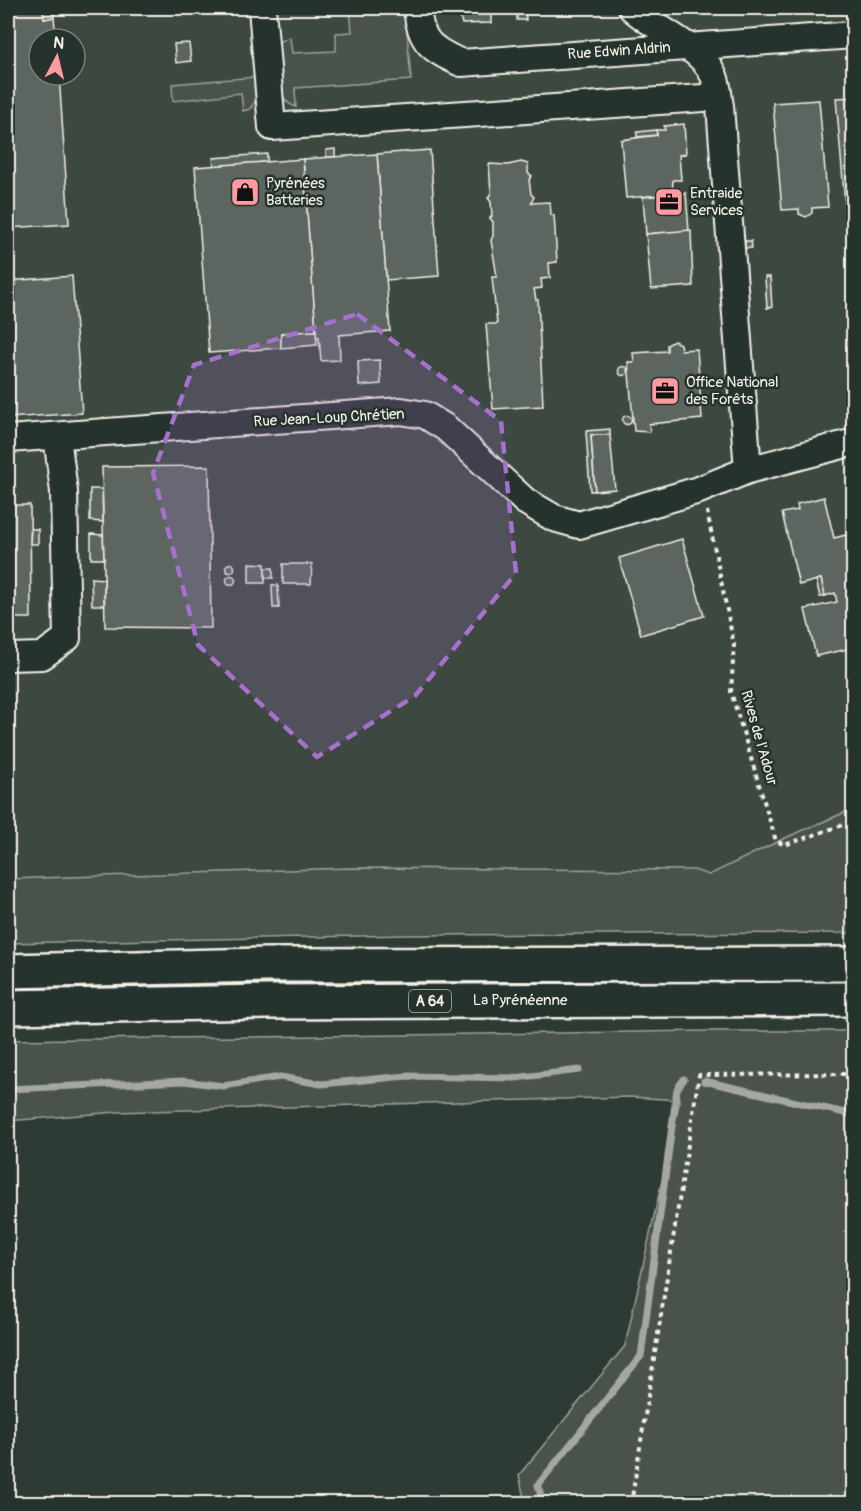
<svg xmlns="http://www.w3.org/2000/svg" width="861" height="1511" font-family="Pangolin,sans-serif">
<rect width="100%" height="100%" fill="#2e3b34"/>
<filter id="ink" filterUnits="userSpaceOnUse"><feTurbulence type="fractalNoise" baseFrequency=".0167" numOctaves="2"/><feDisplacementMap in="SourceGraphic" scale="12" xChannelSelector="R" yChannelSelector="G"/><feConvolveMatrix kernelMatrix="1 2 1 2 8 2 1 2 1" color-interpolation-filters="sRGB"/></filter>
<g filter="url(#ink)">
<path fill="#3c4841" fill-rule="evenodd" d="M8,8H350L352,33L336,51L292,53L283,39L296,106L294,88L411,80L405,8H853V809L785,838L709,875L694,870L350,868L8,879ZM39,39H75V75H39ZM256,77L243,111L241,93L173,101L172,84Z"/>
<g fill="#48524c" stroke="#9ea29a" stroke-width="1.5">
<path d="M350,8H405L411,80L295,88L296,107C274,101 279,67 277,48L280,41L290,37L292,53L336,51V33L352,32Z"/>
<polygon points="256,77 257,99 250,109 243,111 241,93 173,101 172,84"/>
<polygon points="853,809 853,933 408,935 8,943 8,879 350,868 694,870 709,875 785,838"/>
<polygon points="710,1031 853,1031 853,1503 525,1503 519,1475 625,1346 680,1100 630,1097 117,1112 8,1121 8,1040"/>
</g>
<g fill="none" stroke-linecap="round" stroke-linejoin="round">
<g stroke="#a4a8a0" stroke-width="7">
<polyline points="704,1081 854,1115"/>
<polyline points="8,1089 184,1081 223,1086 280,1077 321,1084 407,1076 515,1078 579,1070"/>
<polyline points="543,1504 538,1485 641,1356 677,1089 684,1079"/>
</g>
</g>
<g fill="#5c655e" stroke="#f4f1e8" stroke-width="1.5">
<polygon points="8,8 43,8 44,19 54,17 56,39 39,39 39,75 59,75 69,224 8,228"/>
<polygon points="43,8 54,8 54,17 44,19"/>
<polygon points="458,8 525,8 491,12 491,23 462,24"/>
<polygon points="517,8 525,8 526,20 517,20"/>
<polygon points="525,8 546,8 546,9 525,10"/>
<polygon points="189,43 191,61 176,63 174,44"/>
<polygon points="854,97 854,204 845,205 836,98"/>
<polygon points="819,100 828,207 812,208 812,213 806,217 799,214 799,209 782,210 773,103"/>
<polygon points="684,124 686,154 679,155 681,180 673,180 672,194 626,198 621,140 657,135 656,130 665,130 664,126"/>
<polygon points="656,130 657,135 637,137 637,132"/>
<polygon points="335,149 335,157 326,157 326,150"/>
<polygon points="430,150 439,276 386,280 377,154"/>
<polygon points="267,154 267,162 214,166 213,158"/>
<polygon points="377,154 390,331 339,335 340,360 321,361 319,337 316,337 303,159"/>
<polygon points="303,159 316,331 281,333 281,348 209,353 195,167"/>
<polygon points="521,162 528,164 528,173 532,176 529,180 531,194 534,197 531,203 550,202 551,215 554,215 557,262 549,263 550,278 541,279 542,288 534,289 536,300 538,300 543,406 493,409 486,324 497,324 492,277 497,277 491,240 493,236 493,222 490,218 492,216 491,202 488,198 491,193 489,164 508,165"/>
<polygon points="686,193 689,231 646,234 643,197"/>
<polygon points="691,230 693,286 651,289 646,234"/>
<polygon points="745,241 751,241 752,248 745,248"/>
<polygon points="72,276 82,413 8,418 8,281"/>
<polygon points="765,277 770,277 772,307 767,308"/>
<polygon points="316,331 317,345 281,348 281,333"/>
<polygon points="674,341 680,344 681,350 697,349 702,419 649,424 650,432 634,431 628,362 634,362 633,353 667,351 667,345"/>
<polygon points="380,360 381,384 359,386 358,361"/>
<circle cx="623" cy="371" r="4.5"/>
<circle cx="627" cy="420" r="4.5"/>
<polygon points="610,429 610,435 591,435 595,491 590,491 586,431"/>
<polygon points="591,435 610,435 615,489 595,491"/>
<polygon points="209,466 211,628 105,627 102,467"/>
<polygon points="90,489 102,489 103,522 90,521"/>
<polygon points="824,497 834,538 854,533 854,643 847,645 848,649 816,656 805,609 837,602 835,593 825,596 821,579 799,585 782,513 798,510 797,504"/>
<polygon points="8,505 30,505 31,618 8,618"/>
<polygon points="31,529 38,529 38,544 30,544"/>
<polygon points="91,534 103,535 104,559 91,559"/>
<polygon points="682,539 704,616 641,635 619,558"/>
<polygon points="249,563 265,564 265,583 249,583"/>
<circle cx="230" cy="568" r="4.5"/>
<polygon points="283,564 312,564 311,584 283,584"/>
<rect x="265" y="568" width="8" height="10"/>
<circle cx="231" cy="580" r="4.5"/>
<polygon points="91,578 104,579 104,605 92,605"/>
<polygon points="821,579 825,596 820,597 816,580"/>
<polygon points="272,585 278,585 279,608 273,608"/>
</g>
<g fill="none" stroke-linecap="round" stroke-linejoin="round">
<g stroke="#f4f1e8" stroke-width="30">
<g id="minor">
<polyline points="262,8 272,127 718,97"/>
<path d="M417,8C420,42 431,49 461,63L854,35"/>
<path d="M8,439L401,411L425,415L446,428L525,501L554,518L579,525L699,490L748,470L720,106C718,96 718,83 713,74C700,46 656,30 632,8"/>
<polyline points="748,470 854,442"/>
<polyline points="8,657 42,656 67,638 64,492 57,436"/>
</g>
</g>
<g stroke="#f4f1e8" stroke-width="38">
<g id="highway">
<polyline points="8,971 266,965 854,964"/>
<polyline points="8,1007 267,1002 854,999"/>
</g>
</g>
<g stroke="#f4f1e8" stroke-width="4" stroke-dasharray="4.5 4.5" stroke-linecap="butt">
<polyline points="707,511 734,645 731,692 776,841 785,845 854,821"/>
<polyline points="631,1504 699,1075 854,1074"/>
</g>
<use href="#minor" stroke="#26332d" stroke-width="26"/>
<use href="#highway" stroke="#26332d" stroke-width="33"/>
</g>
</g>
<path fill="#a571cd" fill-opacity="0.2" stroke="#a571cd" stroke-width="4.5" stroke-dasharray="12 8" stroke-linejoin="round" d="M357,314L501,421L516,573L415,696L317,757L198,645L153,473L194,365Z"/>
<defs>
<g id="shop-square" transform="scale(1.5)"><rect x="-9" y="-9" width="18" height="18" rx="4" fill="#ff9aa2" stroke="#26332d"/><path d="M-5-2.5h2.3a2.7 3.5 0 0 1 5.4 0H5L5.5 6h-11ZM-1.5-2.5h3a1.5 2.3 0 0 0-3 0Z" fill="#111"/></g>
<g id="office-square" transform="scale(1.5)"><rect x="-9" y="-9" width="18" height="18" rx="4" fill="#ff9aa2" stroke="#26332d"/><path d="M-6-3h4V-5.5h4V-3h4V5H-6ZM-1-4.5V-3h2v-1.5ZM-6 0V1H6V0Z" fill="#111"/></g>
</defs>
<g fill-rule="evenodd">
<use href="#shop-square" x="245" y="192"/>
<use href="#office-square" x="669" y="202"/>
<use href="#office-square" x="665" y="391"/>
</g>
<g text-anchor="middle" dominant-baseline="central" stroke-width="5" stroke-linejoin="round" paint-order="stroke">
<rect fill="#26332d" stroke="#b6b8b0" stroke-width="1.5" x="409" y="990" width="42" height="22" rx="4.5"/>
<g font-size="14" font-weight="bold" fill="#f4f1e8">
<text x="430" y="1001">A 64</text>
</g>
<g font-size="15" fill="#f4f1e8" stroke="#26332d">
<text transform="translate(619 51) rotate(-4)">Rue Edwin Aldrin</text>
<text transform="translate(329 418) rotate(-3)">Rue Jean-Loup Chrétien</text>
<text transform="translate(759 738) rotate(74)">Rives de l'Adour</text>
<text x="520" y="1000">La Pyrénéenne</text>
</g>
<g font-size="15" fill="#f4f1e8" stroke="#26332d" text-anchor="start">
<text x="266" y="183">Pyrénées<tspan x="266" dy="17">Batteries</tspan></text>
<text x="690" y="193">Entraide<tspan x="690" dy="17">Services</tspan></text>
<text x="686" y="382">Office National<tspan x="686" dy="17">des Forêts</tspan></text>
</g>
</g>
<rect width="861" height="1511" fill="none" stroke="#26332d" stroke-width="30"/>
<rect x="15" y="15" width="831" height="1481" fill="none" stroke="#f4f1e8" stroke-width="2" filter="url(#ink)"/>
<g transform="translate(57 57) rotate(7)"><circle r="28" fill="#26332d" stroke="#787f78" stroke-width="1.5"/>
<path d="M0-4.5L10 22L0 15L-10 22Z" fill="#ff9aa2"/>
<text y="-9" font-size="16" font-weight="bold" text-anchor="middle" fill="#f4f1e8">N</text>
</g>
</svg>
